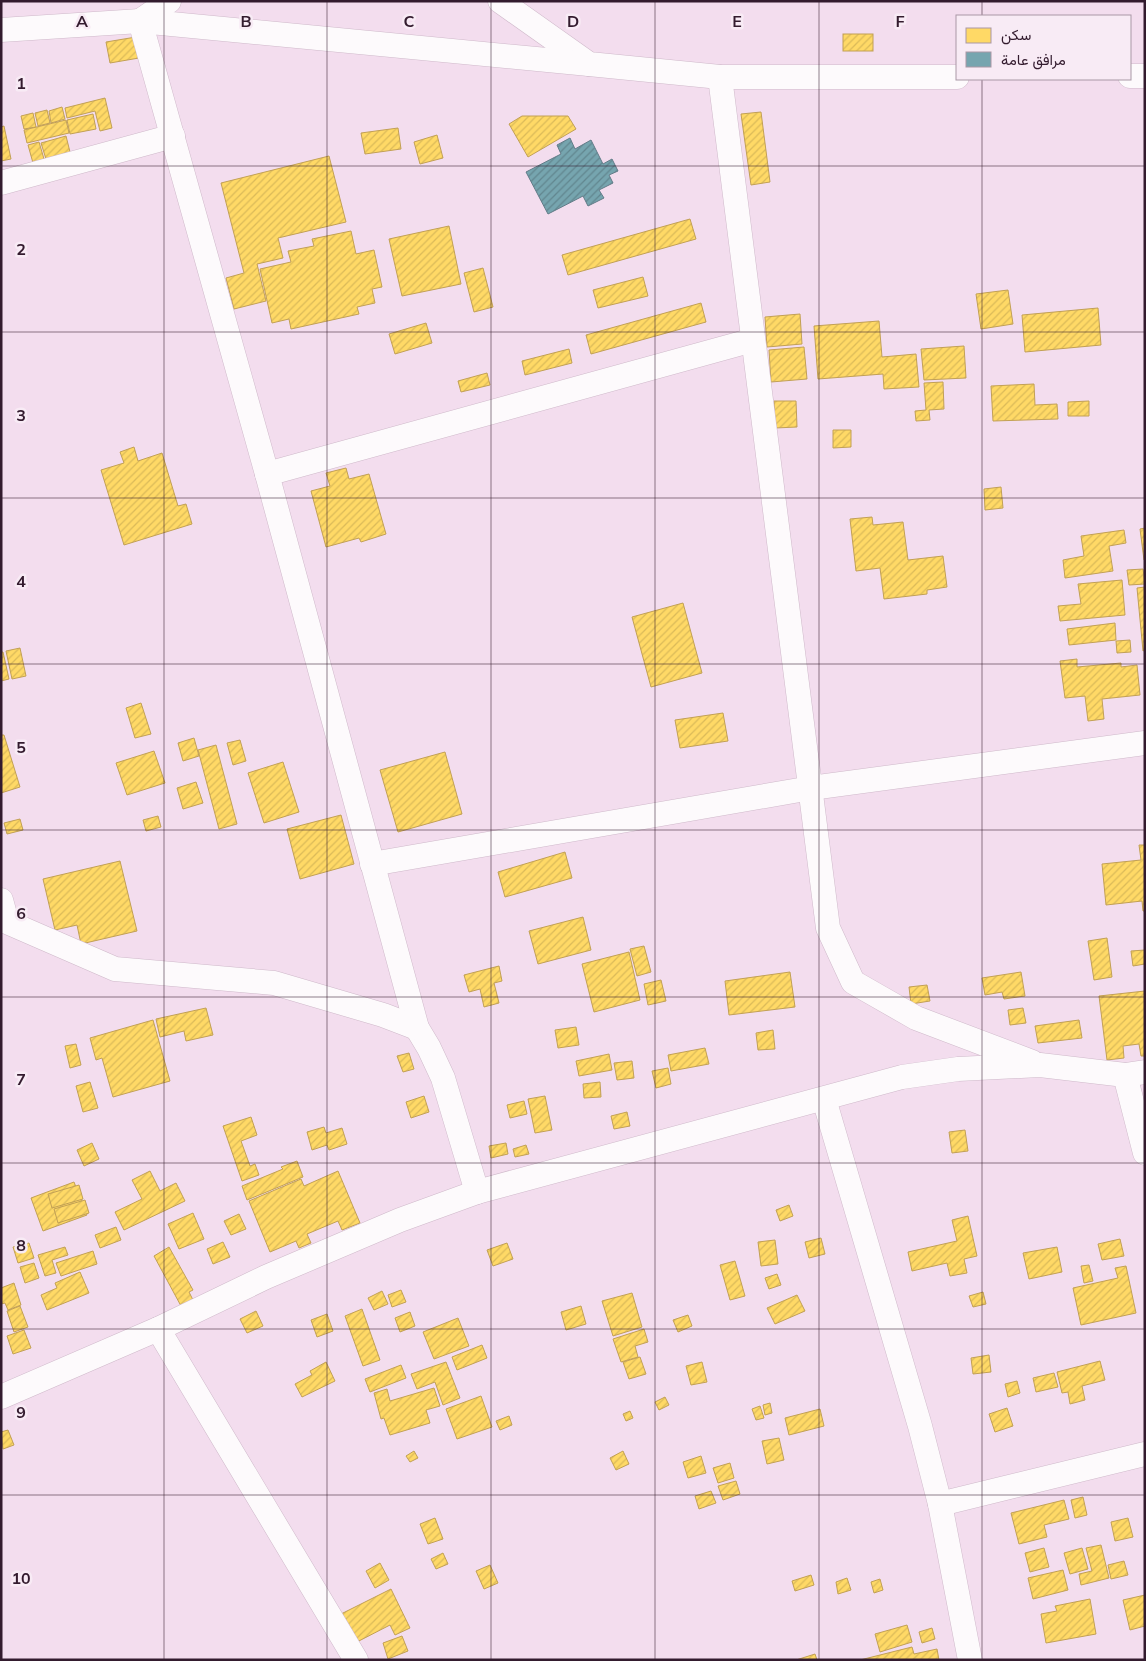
<svg xmlns="http://www.w3.org/2000/svg" width="1146" height="1661" font-family="Mulish,Vazirmatn,sans-serif">
<defs>
<pattern id="homes-hatch" width="6" height="6" patternUnits="userSpaceOnUse" patternTransform="scale(1.25)"><rect width="6" height="6" fill="#ffd966"/><path d="M-1 1l2-2M0 6l6-6M5 7l2-2" fill="none" stroke="#dbba59"/></pattern>
<pattern id="public-hatch" width="6" height="6" patternUnits="userSpaceOnUse" patternTransform="scale(1.25)"><rect width="6" height="6" fill="#76a5af"/><path d="M-1 1l2-2M0 6l6-6M5 7l2-2" fill="none" stroke="#61868f"/></pattern>
</defs>
<rect width="100%" height="100%" fill="#f3ddee"/>
<g fill="url(#homes-hatch)" stroke="#c2a055">
<rect x="843" y="34" width="30" height="17"/>
<polygon points="136,37 139,58 110,63 106,42"/>
<polygon points="105,98 112,128 100,131 95,111 67,118 65,108"/>
<polygon points="62,107 65,119 51,123 49,111"/>
<polygon points="47,110 50,123 38,126 35,113"/>
<polygon points="761,112 770,182 751,185 741,114"/>
<polygon points="33,113 36,127 24,129 21,116"/>
<polygon points="93,114 96,129 70,134 67,120"/>
<polygon points="522,116 568,116 576,129 528,157 509,124"/>
<polygon points="66,120 69,133 27,143 24,130"/>
<polygon points="4,126 11,159 1,161 1,127"/>
<polygon points="398,128 401,149 365,154 361,133"/>
<polygon points="437,135 443,158 420,164 414,142"/>
<polygon points="66,136 70,152 46,159 41,143"/>
<polygon points="39,142 44,159 33,163 28,145"/>
<polygon points="329,156 346,222 278,238 283,258 257,264 266,301 234,309 226,278 244,273 221,183"/>
<polygon points="690,219 696,239 568,275 562,255"/>
<polygon points="449,226 461,284 402,296 389,239"/>
<polygon points="351,231 356,254 374,250 382,287 372,289 375,303 357,307 359,314 291,329 289,319 272,323 260,269 291,262 288,251 314,246 312,239"/>
<polygon points="483,268 493,307 474,312 464,273"/>
<polygon points="643,277 648,296 598,308 593,290"/>
<polygon points="1008,290 1013,324 981,329 976,294"/>
<polygon points="701,303 706,322 591,354 586,335"/>
<polygon points="1098,308 1101,345 1025,352 1022,315"/>
<polygon points="800,314 802,344 767,347 765,317"/>
<polygon points="879,321 882,357 916,354 919,387 884,389 883,374 818,379 814,326"/>
<polygon points="426,323 432,343 395,354 389,334"/>
<polygon points="964,346 966,378 924,380 921,349"/>
<polygon points="804,347 807,379 771,382 769,350"/>
<polygon points="569,349 572,363 525,375 522,361"/>
<polygon points="487,373 490,385 461,392 458,381"/>
<polygon points="943,382 944,409 929,410 930,420 916,421 915,411 926,410 924,383"/>
<polygon points="1034,384 1035,405 1057,404 1058,419 993,421 991,386"/>
<polygon points="774,401 796,401 797,427 775,428"/>
<polygon points="1089,401 1089,416 1068,416 1068,402"/>
<polygon points="833,430 851,430 851,447 833,448"/>
<polygon points="134,447 138,461 162,453 178,506 186,504 192,524 124,545 101,470 124,463 120,452"/>
<polygon points="346,468 349,479 369,474 386,534 361,542 359,538 326,547 311,491 330,486 326,473"/>
<polygon points="1001,487 1003,508 985,510 984,489"/>
<polygon points="872,517 873,525 903,522 908,560 943,556 947,587 927,590 927,594 884,599 880,568 856,571 850,519"/>
<polygon points="1145,528 1145,559 1144,560 1140,529"/>
<polygon points="1124,530 1126,543 1109,546 1113,571 1065,578 1063,560 1084,556 1081,536"/>
<polygon points="1143,569 1145,584 1129,585 1127,570"/>
<polygon points="1122,580 1125,615 1060,621 1058,606 1081,604 1078,584"/>
<polygon points="1145,587 1145,650 1143,651 1137,588"/>
<polygon points="683,603 702,673 651,687 632,617"/>
<polygon points="1115,623 1116,640 1069,645 1067,629"/>
<polygon points="1130,640 1131,652 1117,653 1116,641"/>
<polygon points="20,648 26,676 12,679 6,651"/>
<polygon points="1,652 3,652 9,679 1,681"/>
<polygon points="1077,659 1077,667 1121,663 1121,667 1137,665 1140,695 1102,699 1104,719 1088,721 1085,696 1065,698 1060,661"/>
<polygon points="141,703 151,734 135,738 126,708"/>
<polygon points="723,713 728,741 680,748 675,720"/>
<polygon points="1,735 4,735 20,787 1,793"/>
<polygon points="194,738 199,756 183,761 178,743"/>
<polygon points="240,740 246,761 233,765 227,743"/>
<polygon points="216,745 237,824 219,829 198,750"/>
<polygon points="154,751 165,783 127,795 116,763"/>
<polygon points="445,752 462,814 398,832 380,770"/>
<polygon points="283,762 299,812 264,823 248,773"/>
<polygon points="196,782 203,803 183,809 177,788"/>
<polygon points="341,815 354,864 300,879 287,829"/>
<polygon points="158,816 161,827 146,831 143,820"/>
<polygon points="20,819 23,830 7,834 4,823"/>
<polygon points="1139,845 1145,845 1145,911 1143,911 1142,901 1106,905 1102,864 1141,860"/>
<polygon points="565,852 572,878 505,897 498,872"/>
<polygon points="120,861 137,931 81,944 77,925 55,930 43,879"/>
<polygon points="583,917 591,950 538,964 529,931"/>
<polygon points="1107,938 1112,977 1094,980 1088,941"/>
<polygon points="644,946 651,972 637,976 630,949"/>
<polygon points="1145,950 1145,964 1133,966 1131,951"/>
<polygon points="629,952 640,1000 594,1012 582,964"/>
<polygon points="499,966 502,981 494,983 499,1003 484,1007 480,989 469,992 464,975"/>
<polygon points="790,972 795,1007 729,1015 725,981"/>
<polygon points="1021,972 1025,996 1004,999 1002,992 985,995 982,978"/>
<polygon points="661,980 666,1001 648,1005 644,984"/>
<polygon points="927,985 930,1001 911,1004 909,987"/>
<polygon points="1145,991 1145,1056 1141,1056 1139,1044 1123,1046 1124,1058 1107,1060 1099,996"/>
<polygon points="206,1008 213,1035 186,1041 184,1031 160,1037 156,1019"/>
<polygon points="1023,1008 1026,1023 1010,1025 1008,1010"/>
<polygon points="153,1020 170,1081 113,1097 102,1058 96,1060 90,1038"/>
<polygon points="1079,1020 1082,1038 1038,1043 1035,1026"/>
<polygon points="576,1027 579,1045 558,1048 555,1030"/>
<polygon points="773,1030 775,1049 758,1050 756,1033"/>
<polygon points="76,1044 81,1065 70,1068 65,1046"/>
<polygon points="705,1048 709,1064 671,1071 668,1055"/>
<polygon points="409,1053 414,1069 403,1072 397,1056"/>
<polygon points="609,1054 612,1070 579,1076 576,1061"/>
<polygon points="632,1061 634,1078 617,1080 614,1063"/>
<polygon points="668,1068 671,1084 656,1088 652,1071"/>
<polygon points="90,1082 98,1108 83,1112 76,1086"/>
<polygon points="600,1082 601,1097 584,1098 583,1084"/>
<polygon points="424,1096 429,1112 411,1118 406,1102"/>
<polygon points="545,1096 552,1130 535,1133 528,1099"/>
<polygon points="524,1101 527,1114 510,1118 507,1105"/>
<polygon points="627,1112 630,1126 614,1129 611,1116"/>
<polygon points="251,1117 257,1135 241,1141 250,1166 255,1164 259,1175 242,1181 223,1126"/>
<polygon points="324,1127 326,1133 342,1128 347,1144 329,1150 327,1145 312,1150 307,1132"/>
<polygon points="965,1130 968,1151 952,1153 949,1132"/>
<polygon points="92,1143 99,1159 84,1166 77,1150"/>
<polygon points="506,1143 508,1154 491,1158 489,1146"/>
<polygon points="526,1145 529,1154 515,1157 513,1149"/>
<polygon points="297,1161 303,1177 247,1200 242,1186 283,1169 281,1167"/>
<polygon points="150,1171 160,1191 176,1183 185,1201 124,1230 115,1212 142,1199 132,1180"/>
<polygon points="338,1171 360,1223 342,1230 338,1221 307,1234 311,1243 299,1248 296,1241 270,1252 249,1201 301,1179 304,1186"/>
<polygon points="74,1182 87,1215 43,1231 31,1198"/>
<polygon points="79,1185 83,1199 52,1208 48,1194"/>
<polygon points="85,1200 89,1213 58,1223 54,1209"/>
<polygon points="789,1205 793,1216 780,1221 776,1210"/>
<polygon points="193,1213 204,1239 179,1249 168,1224"/>
<polygon points="239,1214 246,1229 231,1235 224,1221"/>
<polygon points="968,1216 977,1256 964,1259 967,1273 950,1276 947,1263 912,1271 908,1252 957,1241 952,1220"/>
<polygon points="116,1227 121,1240 100,1248 95,1235"/>
<polygon points="821,1238 825,1254 809,1258 805,1242"/>
<polygon points="1120,1239 1124,1256 1102,1260 1098,1244"/>
<polygon points="775,1240 778,1264 761,1266 758,1242"/>
<polygon points="223,1242 230,1257 213,1264 207,1249"/>
<polygon points="29,1243 34,1258 18,1263 13,1247"/>
<polygon points="507,1243 513,1259 493,1266 487,1250"/>
<polygon points="65,1247 68,1255 52,1260 56,1273 45,1276 38,1255"/>
<polygon points="169,1247 193,1290 189,1292 193,1300 181,1306 154,1256"/>
<polygon points="1057,1247 1062,1272 1029,1279 1023,1253"/>
<polygon points="93,1251 97,1264 61,1276 56,1263"/>
<polygon points="735,1261 745,1296 730,1300 720,1265"/>
<polygon points="34,1263 39,1278 25,1283 20,1267"/>
<polygon points="1089,1265 1093,1281 1084,1283 1081,1266"/>
<polygon points="1126,1266 1136,1313 1081,1325 1073,1288 1118,1278 1115,1268"/>
<polygon points="80,1272 89,1293 47,1310 41,1295 57,1288 55,1283"/>
<polygon points="777,1274 781,1285 769,1289 765,1278"/>
<polygon points="14,1283 21,1305 8,1310 5,1303 1,1304 1,1288"/>
<polygon points="401,1290 406,1302 392,1307 388,1295"/>
<polygon points="382,1291 388,1304 374,1310 368,1298"/>
<polygon points="983,1292 986,1304 973,1307 969,1296"/>
<polygon points="632,1293 642,1327 613,1336 602,1301"/>
<polygon points="797,1295 805,1311 775,1324 767,1308"/>
<polygon points="20,1306 28,1327 14,1332 7,1311"/>
<polygon points="581,1306 586,1324 566,1330 561,1312"/>
<polygon points="362,1309 380,1360 363,1366 345,1316"/>
<polygon points="256,1311 263,1326 247,1333 240,1319"/>
<polygon points="410,1312 415,1326 400,1332 395,1318"/>
<polygon points="327,1314 333,1331 317,1337 311,1320"/>
<polygon points="688,1315 692,1326 678,1332 673,1320"/>
<polygon points="458,1318 469,1346 434,1359 423,1332"/>
<polygon points="644,1329 648,1342 635,1346 638,1357 621,1362 613,1339"/>
<polygon points="24,1330 31,1348 13,1354 7,1336"/>
<polygon points="482,1345 487,1358 457,1370 452,1357"/>
<polygon points="989,1355 991,1372 973,1374 971,1358"/>
<polygon points="640,1357 646,1374 629,1379 623,1362"/>
<polygon points="1100,1361 1105,1380 1082,1386 1085,1400 1070,1404 1068,1392 1062,1393 1057,1372"/>
<polygon points="326,1362 335,1381 302,1397 295,1384 312,1375 310,1371"/>
<polygon points="446,1362 460,1398 443,1405 435,1382 417,1389 411,1374"/>
<polygon points="702,1362 707,1382 691,1385 686,1366"/>
<polygon points="401,1365 406,1378 370,1392 365,1379"/>
<polygon points="1054,1373 1058,1387 1036,1392 1033,1378"/>
<polygon points="1017,1381 1020,1393 1008,1397 1005,1384"/>
<polygon points="434,1388 440,1406 426,1410 430,1423 390,1435 384,1418 381,1419 374,1393 387,1389 390,1401"/>
<polygon points="481,1396 492,1427 457,1439 446,1409"/>
<polygon points="665,1397 669,1405 659,1410 655,1402"/>
<polygon points="770,1403 772,1413 765,1415 763,1405"/>
<polygon points="760,1406 764,1418 756,1420 752,1409"/>
<polygon points="1007,1408 1013,1426 995,1432 989,1414"/>
<polygon points="820,1409 824,1426 789,1435 785,1418"/>
<polygon points="630,1411 633,1418 626,1421 623,1414"/>
<polygon points="509,1416 512,1425 500,1430 496,1421"/>
<polygon points="8,1430 14,1445 3,1449 1,1432"/>
<polygon points="779,1438 784,1460 767,1464 762,1441"/>
<polygon points="414,1451 418,1458 410,1462 406,1456"/>
<polygon points="623,1451 629,1464 616,1470 610,1458"/>
<polygon points="701,1456 706,1473 688,1478 683,1462"/>
<polygon points="730,1463 734,1478 718,1483 713,1468"/>
<polygon points="736,1481 740,1494 723,1500 718,1486"/>
<polygon points="711,1491 716,1503 699,1509 695,1496"/>
<polygon points="1083,1497 1087,1515 1075,1518 1071,1500"/>
<polygon points="1064,1500 1069,1519 1044,1525 1047,1537 1019,1544 1011,1513"/>
<polygon points="435,1518 443,1539 428,1544 420,1524"/>
<polygon points="1128,1518 1133,1537 1115,1541 1111,1522"/>
<polygon points="1101,1545 1109,1578 1081,1585 1079,1574 1092,1571 1086,1548"/>
<polygon points="1044,1548 1049,1567 1030,1572 1025,1553"/>
<polygon points="1082,1548 1088,1569 1070,1574 1064,1553"/>
<polygon points="443,1553 448,1564 436,1569 431,1559"/>
<polygon points="1124,1561 1128,1575 1111,1579 1108,1565"/>
<polygon points="380,1563 389,1580 375,1588 366,1571"/>
<polygon points="490,1565 498,1583 484,1589 476,1571"/>
<polygon points="1063,1570 1068,1590 1033,1599 1028,1578"/>
<polygon points="811,1575 814,1585 795,1591 792,1581"/>
<polygon points="847,1578 851,1590 838,1594 836,1582"/>
<polygon points="880,1579 883,1590 874,1593 871,1582"/>
<polygon points="391,1589 410,1628 395,1635 390,1625 353,1644 339,1615"/>
<polygon points="1145,1595 1145,1626 1130,1630 1123,1600"/>
<polygon points="1090,1599 1096,1634 1046,1643 1041,1614 1057,1611 1055,1606"/>
<polygon points="907,1625 912,1642 880,1652 875,1634"/>
<polygon points="932,1628 935,1639 922,1643 919,1632"/>
<polygon points="402,1636 408,1651 388,1659 383,1643"/>
<polygon points="912,1647 914,1654 937,1649 939,1660 860,1660"/>
<polygon points="815,1654 817,1660 796,1660"/>
</g>
<polygon fill="url(#public-hatch)" stroke="#627c88" points="570,138 575,149 591,140 603,164 612,159 618,171 609,175 613,183 599,190 604,198 588,206 583,196 548,214 526,172 561,154 557,145"/>
<g fill="none" stroke-linecap="round" stroke-linejoin="round">
<g stroke="#cfb9ca" stroke-width="25">
<g id="minor">
<polyline points="500,1 589,64 720,77 957,77"/>
<polyline points="140,21 267,474 417,1028 429,1048 443,1078 477,1192"/>
<polyline points="140,21 169,1"/>
<polyline points="1,30 140,21 589,64"/>
<polyline points="1130,76 1145,76"/>
<polyline points="720,77 828,928 853,982 916,1018 1032,1062"/>
<polyline points="1,183 173,136"/>
<polyline points="267,474 753,340"/>
<polyline points="372,864 811,788 1145,743"/>
<polyline points="1,900 7,922 115,969 274,983 383,1015 417,1028"/>
<polyline points="1125,1075 1145,1153"/>
<polyline points="824,1099 920,1426 940,1504 970,1660"/>
<polyline points="158,1329 356,1660"/>
<polyline points="1,1397 158,1329 266,1277 400,1220 477,1192 902,1077 958,1069 1040,1065 1125,1075 1145,1072"/>
<polyline points="940,1504 1145,1454"/>
</g>
</g>
<use href="#minor" stroke="#fdfafc" stroke-width="24"/>
</g>
<path fill="none" stroke="#331b2e" stroke-width="1" stroke-opacity="0.55" d="M164,1V1660M327,1V1660M491,1V1660M655,1V1660M819,1V1660M982,1V16M982,79V1660M1,166H1145M1,332H1145M1,498H1145M1,664H1145M1,830H1145M1,997H1145M1,1163H1145M1,1329H1145M1,1495H1145"/>
<g font-size="16" text-anchor="middle" font-weight="bold" fill="#331b2e" stroke="#f8ebf5" stroke-width="5" stroke-linejoin="round" paint-order="stroke">
<text x="82" y="27">A</text>
<text x="246" y="27">B</text>
<text x="409" y="27">C</text>
<text x="573" y="27">D</text>
<text x="737" y="27">E</text>
<text x="900" y="27">F</text>
<text x="21" y="89">1</text>
<text x="21" y="255">2</text>
<text x="21" y="421">3</text>
<text x="21" y="587">4</text>
<text x="21" y="753">5</text>
<text x="21" y="919">6</text>
<text x="21" y="1085">7</text>
<text x="21" y="1251">8</text>
<text x="21" y="1418">9</text>
<text x="21" y="1584">10</text>
</g>
<rect width="1146" height="1661" fill="none" stroke="#331b2e" stroke-width="5"/>
<rect x="956" y="15" width="175" height="65" fill="#f8ebf5" stroke="#a998a5"/>
<rect x="966" y="28" width="25" height="15" fill="#ffd966" stroke="#a998a5"/>
<text x="1001" y="40" font-size="15" fill="#331b2e">سكن</text>
<rect x="966" y="52" width="25" height="15" fill="#76a5af" stroke="#a998a5"/>
<text x="1001" y="65" font-size="15" fill="#331b2e">مرافق عامة</text>
</svg>
